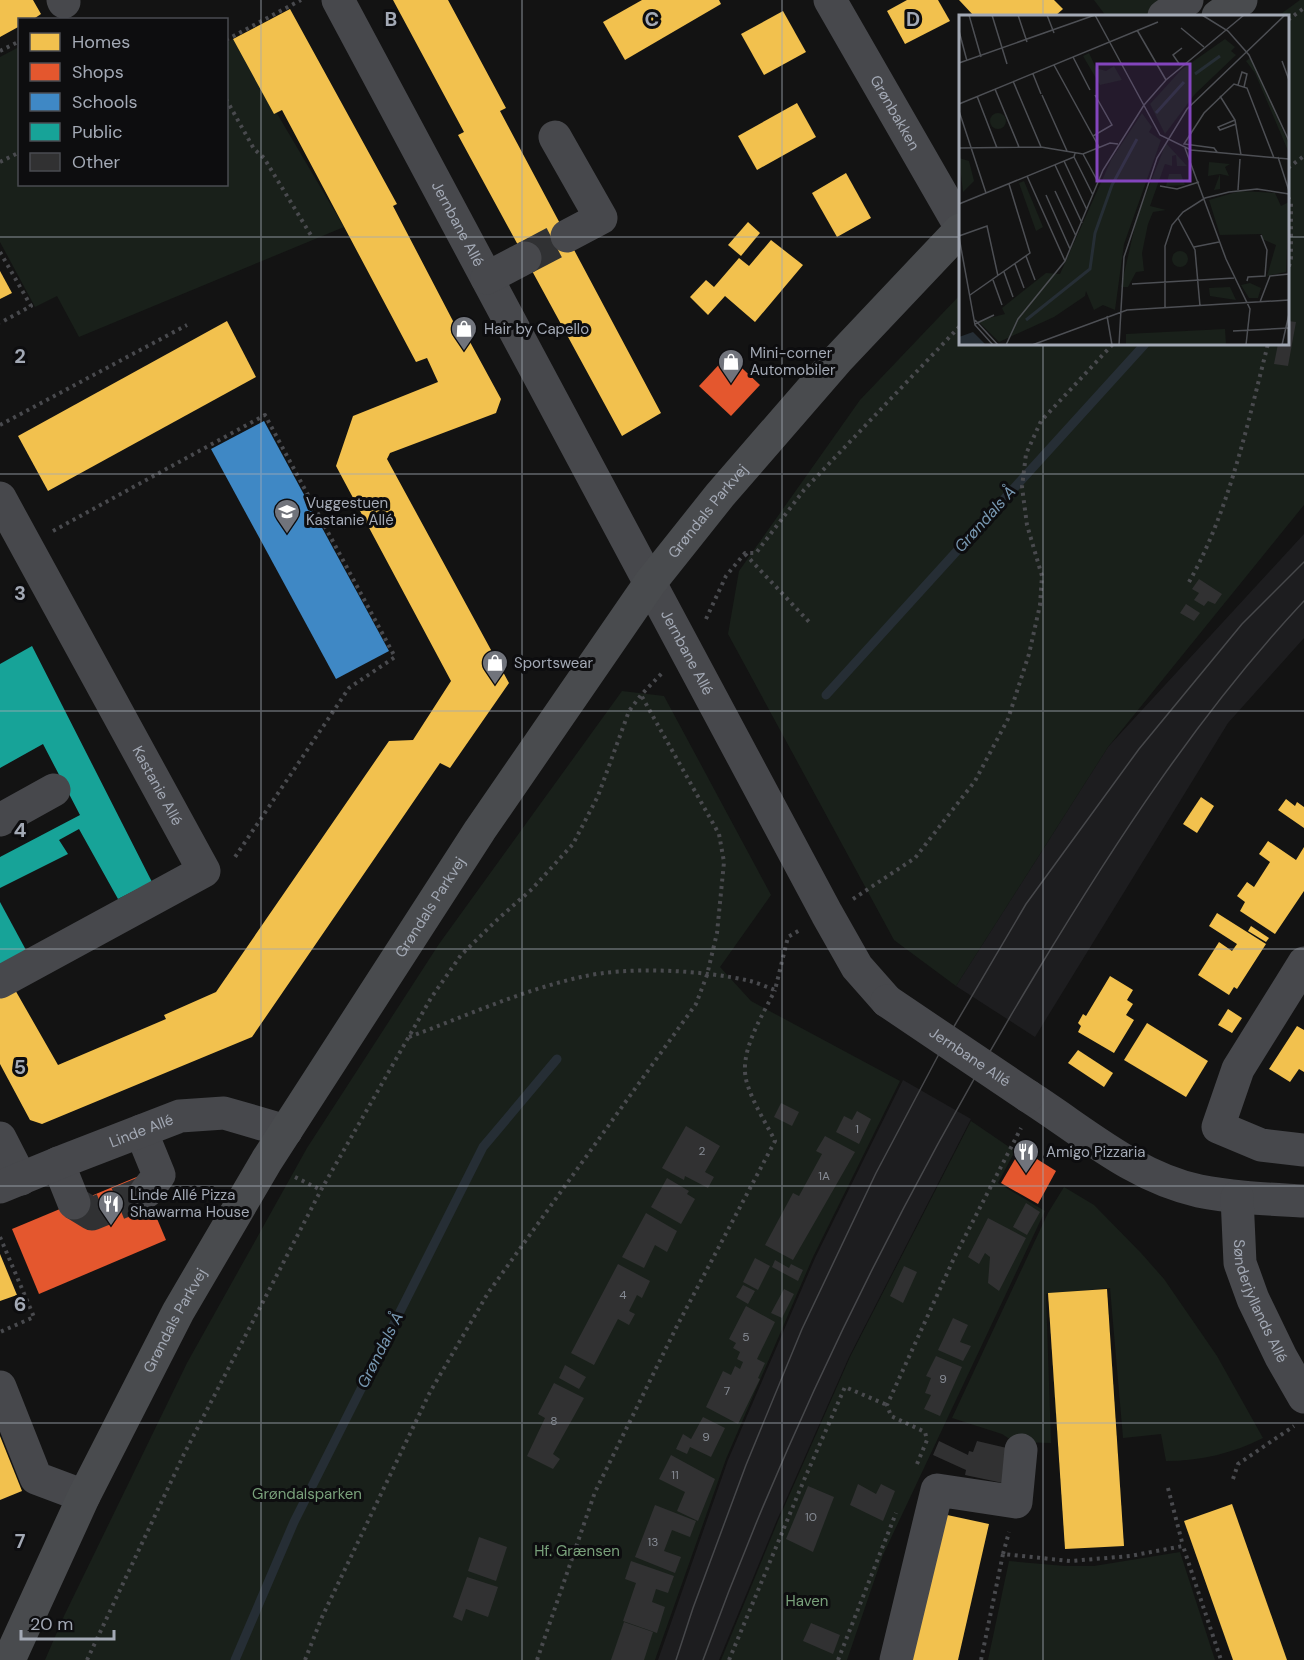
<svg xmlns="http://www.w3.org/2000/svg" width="1304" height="1660" font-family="'DM Sans',sans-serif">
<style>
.built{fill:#1d1d1f}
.green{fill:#19201a}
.homes{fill:#f2c14e}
.shops{fill:#e4572e}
.schools{fill:#3f88c5}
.public{fill:#17a398}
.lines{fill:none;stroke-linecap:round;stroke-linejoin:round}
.stream{stroke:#262e35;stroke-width:9}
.building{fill:#313132}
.minor-tunnel{stroke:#303133;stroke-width:33;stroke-dasharray:33 16;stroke-linecap:butt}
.path{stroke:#494a4e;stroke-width:4;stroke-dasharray:3 4.5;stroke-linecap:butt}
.minor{stroke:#47484c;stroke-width:33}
.major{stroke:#494b4e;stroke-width:33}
.tram{stroke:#47484b;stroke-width:1.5}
.minor-bridge{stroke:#47484c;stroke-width:33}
.grid{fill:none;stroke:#a3a9b5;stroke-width:1.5;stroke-opacity:0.55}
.labels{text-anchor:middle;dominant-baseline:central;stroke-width:6;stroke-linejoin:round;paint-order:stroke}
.number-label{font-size:12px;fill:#868b94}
.street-label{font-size:15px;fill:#a3a9b5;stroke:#0d0d0f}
.poi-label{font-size:15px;fill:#a3a9b5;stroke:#0d0d0f;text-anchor:start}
.park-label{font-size:15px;fill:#79a17b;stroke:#0d0d0f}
.water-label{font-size:16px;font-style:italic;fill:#7898b2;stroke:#0d0d0f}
.inset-river{fill:none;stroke:#262e35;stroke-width:3}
.inset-road{fill:none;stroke:#4d4f54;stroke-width:1.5}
.view{fill:#8345bd;fill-opacity:0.15;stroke:#8345bd;stroke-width:3}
.inset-edge{fill:none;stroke:#a3a9b5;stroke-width:3}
.grid-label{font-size:20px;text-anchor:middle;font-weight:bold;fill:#a3a9b5;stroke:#0d0d0f;stroke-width:6;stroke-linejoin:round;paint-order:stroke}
</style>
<rect width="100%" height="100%" fill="#131313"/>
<g class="built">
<path d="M1304,534V638L1228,723L1035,1037L956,986L1108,747Z"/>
<path d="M903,1080L971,1119L849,1357L777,1520L719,1660H658L728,1460L815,1258Z"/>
</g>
<g class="green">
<path d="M1094,0H1177L1154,16H1106Z"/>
<path d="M1300,0H1304V505L1108,747L956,986L894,940L728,634L739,571L860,400L960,295V344H1288V16H1278Z"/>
<path d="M233,39L344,227L79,337L57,296L35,307L0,242V57L19,47L20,184H226V43Z"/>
<path d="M622,691L664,696L771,895L720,967L751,1001L900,1081L813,1257L726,1459L655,1660H45L64,1616L187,1363L307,1148L439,944Z"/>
<path d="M971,1121L1015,1151L998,1183L1045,1211L883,1555L847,1660H721L778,1521L850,1357Z"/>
<path d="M1064,1187L1094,1205L1141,1253L1164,1279L1217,1356L1263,1438C1234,1453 1200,1461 1166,1461L1161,1434L1123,1438L1110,1288L1046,1294L1051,1443L1014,1442L1002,1434L952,1418L1048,1213Z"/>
<path d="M1180,1552L1215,1660H988L1009,1561L1065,1566H1094Z"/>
</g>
<g class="homes">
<path d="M0,0H33L41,14L32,20H20V26L0,37Z"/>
<path d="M393,0H448L506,108L500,111L661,413L622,436L458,135L464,132Z"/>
<path d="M642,0H719L721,4L625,60L603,22Z"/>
<path d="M907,0H938L950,21L905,44L887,11Z"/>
<path d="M959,0H1054L1063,9L1055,16H974Z"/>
<path d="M290,9L397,204L393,206L465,344L470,342L501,399L496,413L390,453L387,459L509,683L450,768L440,763L252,1037L42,1124L30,1120L0,1064V987L10,981L58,1065L166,1019L164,1015L216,992L389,741L413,740L451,681L336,466L353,416L438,382L427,358L416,362L282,110L274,114L233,39Z"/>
<path d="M783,11L806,52L764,75L741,34Z"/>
<path d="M797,103L816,137L757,170L738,136Z"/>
<path d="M846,173L871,218L837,237L812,193Z"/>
<path d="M748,222L760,233L741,256L728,245Z"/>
<path d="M771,240L803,265L755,322L725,296L708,315L690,297L706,280L714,287L739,258L749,266Z"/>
<path d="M0,271L12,293L0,299Z"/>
<path d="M227,321L256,377L48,491L18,436Z"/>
<path d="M1201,797L1214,806L1197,833L1183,824Z"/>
<path d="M1286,799L1295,806L1297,802L1304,807V828L1278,810Z"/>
<path d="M1268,841L1296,860L1304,847V891L1275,934L1240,911L1245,902L1237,896L1247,882L1254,887L1270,862L1259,854Z"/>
<path d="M1217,913L1266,944L1237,989L1234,987L1229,995L1198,975L1219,942L1232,951L1237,944L1209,926Z"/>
<path d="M1251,926L1269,938L1266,942L1248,931Z"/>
<path d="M1110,976L1133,990L1127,1000L1133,1004L1126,1015L1134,1020L1114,1053L1078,1032L1081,1026L1078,1023L1083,1014L1086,1016Z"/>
<path d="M1228,1009L1242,1018L1232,1033L1218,1025Z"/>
<path d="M1147,1023L1208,1061L1186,1097L1124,1060Z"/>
<path d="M1297,1026L1304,1030V1072L1299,1069L1290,1082L1269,1069Z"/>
<path d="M1078,1050L1113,1073L1104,1087L1068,1063Z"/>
<path d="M0,1254L17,1295L0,1301Z"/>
<path d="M1107,1289L1124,1546L1065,1549L1048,1293Z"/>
<path d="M0,1436L22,1491L0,1500Z"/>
<path d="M1232,1504L1287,1660H1233L1184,1521Z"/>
<path d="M938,1513L989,1524L958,1660H905Z"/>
</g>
<g class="shops">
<path d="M728,355L760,385L731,416L699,386Z"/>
<path d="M1021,1149L1056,1171L1038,1204L1001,1183Z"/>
<path d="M139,1176L166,1240L39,1294L12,1229Z"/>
</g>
<path class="schools" d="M264,421L389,651L336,679L211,449Z"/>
<g class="public">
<path d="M32,646L152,882L118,899L79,829L59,840L68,854L0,888V857L80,815L43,744L0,768V664Z"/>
<path d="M0,902L27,952L0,966Z"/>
</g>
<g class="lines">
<g class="stream">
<path d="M826,695L1145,344"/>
<path d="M235,1660L294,1522L483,1147L557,1059"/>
</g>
</g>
<g class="building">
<path d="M1288,321L1296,322L1288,366L1274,364L1278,344H1288Z"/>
<path d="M1199,579L1222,594L1215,604L1208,601L1204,606L1194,600L1199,593L1192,589Z"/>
<path d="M1186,604L1200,613L1194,621L1180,613Z"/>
<path d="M781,1103L799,1112L792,1126L774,1117Z"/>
<path d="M857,1111L871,1119L859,1144L836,1132L844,1116L852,1120Z"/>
<path d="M686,1126L720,1146L705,1172L714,1177L708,1188L685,1176L684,1180L662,1168Z"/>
<path d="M825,1136L855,1152L793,1260L765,1245L793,1193L799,1196L822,1154L816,1151Z"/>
<path d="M667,1178L689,1191L687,1194L695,1199L681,1224L651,1207Z"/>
<path d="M1026,1203L1040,1212L1027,1235L1013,1227Z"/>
<path d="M646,1213L677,1231L667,1252L655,1245L644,1268L622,1257Z"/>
<path d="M988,1218L1026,1238L999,1291L988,1283L990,1257L985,1253L979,1264L968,1257Z"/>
<path d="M755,1258L770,1266L758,1290L743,1282Z"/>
<path d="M775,1260L789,1268L791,1264L803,1270L798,1281L772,1267Z"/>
<path d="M618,1264L650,1281L642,1298L637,1295L629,1311L635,1314L629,1325L618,1319L594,1365L571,1353Z"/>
<path d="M904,1266L917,1272L903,1303L890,1296Z"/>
<path d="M743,1285L755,1291L748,1304L736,1297Z"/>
<path d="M784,1289L794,1294L782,1318L771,1313Z"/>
<path d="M746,1306L775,1322L757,1359L765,1363L758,1378L760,1379L738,1424L706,1407L723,1371L731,1375L735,1366L740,1369L743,1362L737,1359L740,1352L733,1348L736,1343L729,1339Z"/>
<path d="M953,1318L968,1325L960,1342L971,1346L963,1361L938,1350Z"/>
<path d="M936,1356L962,1367L940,1416L924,1409L931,1395L925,1393L931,1378L926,1376Z"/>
<path d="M565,1365L586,1377L579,1389L559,1378Z"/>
<path d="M554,1383L584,1398L553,1454L560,1459L553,1469L527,1456L545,1418L538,1414Z"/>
<path d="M703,1417L725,1428L711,1457L690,1447L687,1454L676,1449L683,1434L691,1439Z"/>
<path d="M939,1441L968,1455L969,1451L973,1452L977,1441L1011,1449L1003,1483L965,1475L966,1470L933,1455Z"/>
<path d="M671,1455L715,1479L698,1521L677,1511L685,1492L659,1479Z"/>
<path d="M858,1484L876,1494L881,1484L895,1491L883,1521L850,1505Z"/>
<path d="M808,1486L834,1497L813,1552L786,1539Z"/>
<path d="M655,1505L696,1521L690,1537L672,1530L664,1551L681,1557L675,1573L635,1557Z"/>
<path d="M479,1537L507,1547L496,1581L468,1571Z"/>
<path d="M631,1561L674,1576L668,1593L656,1589L652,1602L665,1607L657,1633L623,1621L636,1583L625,1579Z"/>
<path d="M467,1577L498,1587L488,1617L466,1609L462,1621L453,1617Z"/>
<path d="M624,1622L653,1632L644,1660H611Z"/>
<path d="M811,1623L840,1635L833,1654L803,1641Z"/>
</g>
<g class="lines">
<g class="minor-tunnel">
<path d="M525,258L567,236"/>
<path d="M74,1203L92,1214L146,1192"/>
</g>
<g class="path">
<path d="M1288,20L1304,8"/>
<path d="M226,40L301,0"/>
<path d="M0,51L20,41"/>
<path d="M226,99L254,149L264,158L312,237"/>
<path d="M0,162L20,152"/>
<path d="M1288,168L1304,156"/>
<path d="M1288,197L1291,203V258L1288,271"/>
<path d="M0,252L31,306L0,323"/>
<path d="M0,425L187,325"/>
<path d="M53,531L265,415L395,657L349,688L233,860"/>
<path d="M745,554L811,624"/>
<path d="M1189,582C1229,512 1248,422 1268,344"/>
<path d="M706,619L726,576L745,553H756L804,490L960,326"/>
<path d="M853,899L915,858L975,781L1008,719L1029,654L1040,605L1042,576L1027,525L1022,487L1026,454L1041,421L1113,344"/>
<path d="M409,1037C466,1016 523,990 581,977C627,966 704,970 750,981C758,983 767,987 775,990L788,937L800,930"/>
<path d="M295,1177L321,1190"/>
<path d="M0,1237L34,1317L0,1332"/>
<path d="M917,1464L927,1440L925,1432L891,1416L887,1405L955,1256L1021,1128"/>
<path d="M1233,1479L1238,1464L1294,1426"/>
<path d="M1168,1488L1183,1546"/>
<path d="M1003,1554L1009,1532"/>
<path d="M87,1660L184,1454L321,1190L431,998L461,955L498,919L532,889L573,844L598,796L629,711L641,695L662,673"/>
<path d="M305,1660L322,1617L430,1392L488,1293L696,1004L707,975L717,933L724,862L719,834L641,695"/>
<path d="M537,1660L595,1492L677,1326L775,1141C766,1123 754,1105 748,1086C736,1055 762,1017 775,990"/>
<path d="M729,1660L804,1480L845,1387L887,1405"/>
<path d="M838,1660L896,1513"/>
<path d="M981,1660L1003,1554L1070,1561L1130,1556L1183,1546L1221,1660"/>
</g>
<g class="minor">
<path d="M63,0L64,2"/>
<path id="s1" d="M338,0L827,914L857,967L887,1001"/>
<path id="s2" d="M830,0L960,226"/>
<path d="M1164,16L1187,0"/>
<path d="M555,137L601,218L567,236"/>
<path d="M487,278L525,258"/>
<path id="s3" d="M0,498L204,871L0,982"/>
<path d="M0,820L54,790"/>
<path d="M1304,963L1238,1069L1218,1127L1261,1145L1304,1150"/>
<path d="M1028,1096C1083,1131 1134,1177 1199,1191C1234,1198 1269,1199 1304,1201"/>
<path d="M141,1131L159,1175L146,1192"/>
<path d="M0,1138L21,1179"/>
<path d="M58,1163L74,1203"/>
<path id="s4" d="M0,1187L66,1160L180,1116L224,1113L286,1131"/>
<path id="s5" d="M1237,1197L1240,1263L1253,1299L1281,1357L1304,1397"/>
<path d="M0,1387L36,1478L84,1496"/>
<path d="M896,1660L937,1490L1016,1502L1021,1450"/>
</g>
<g class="major">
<path d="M1218,16L1241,0"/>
<path id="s6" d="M9,1660L84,1496L178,1312L267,1160L480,830L650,583L720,495L838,359L960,230"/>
</g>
<g class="tram">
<path d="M676,1660L693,1608L746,1465L802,1329L876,1173L949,1035L1026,904L1139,749L1242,624L1304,562"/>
<path d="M703,1660C790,1421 904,1192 1035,975C1114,844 1199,713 1304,601"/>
</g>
<path class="minor-bridge" id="s7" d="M887,1001L1028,1096"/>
</g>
<path class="grid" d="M261,0V1660M522,0V1660M782,0V1660M1043,0V16M0,237H960M1288,237H1304M1043,344V1660M0,474H1304M0,711H1304M0,949H1304M0,1186H1304M0,1423H1304"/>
<defs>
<symbol id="shop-pin" viewBox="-11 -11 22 30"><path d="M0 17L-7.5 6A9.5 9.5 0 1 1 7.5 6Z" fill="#71747c" stroke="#0d0d0f"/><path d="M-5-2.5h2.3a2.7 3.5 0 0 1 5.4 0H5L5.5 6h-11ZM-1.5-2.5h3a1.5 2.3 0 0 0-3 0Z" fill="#fff"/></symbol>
<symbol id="school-pin" viewBox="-11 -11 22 30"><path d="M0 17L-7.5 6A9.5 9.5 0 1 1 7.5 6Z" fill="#71747c" stroke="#0d0d0f"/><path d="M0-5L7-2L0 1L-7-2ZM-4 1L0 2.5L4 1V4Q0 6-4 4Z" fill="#fff"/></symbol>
<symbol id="restaurant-pin" viewBox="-11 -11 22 30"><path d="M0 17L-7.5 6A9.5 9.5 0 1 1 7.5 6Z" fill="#71747c" stroke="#0d0d0f"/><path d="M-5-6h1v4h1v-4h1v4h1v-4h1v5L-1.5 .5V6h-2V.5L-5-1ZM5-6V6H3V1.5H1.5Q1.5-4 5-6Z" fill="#fff"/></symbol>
</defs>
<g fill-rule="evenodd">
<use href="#shop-pin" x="449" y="314" width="30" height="40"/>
<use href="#shop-pin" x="716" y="347" width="30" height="40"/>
<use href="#school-pin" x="272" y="497" width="30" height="40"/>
<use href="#shop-pin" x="480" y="648" width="30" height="40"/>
<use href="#restaurant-pin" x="1011" y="1137" width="30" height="40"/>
<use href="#restaurant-pin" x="96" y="1189" width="30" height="40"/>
</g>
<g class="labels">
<g class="number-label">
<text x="857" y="1129">1</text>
<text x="702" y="1151">2</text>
<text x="824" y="1176">1A</text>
<text x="623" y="1295">4</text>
<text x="746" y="1337">5</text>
<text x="943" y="1379">9</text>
<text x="727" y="1391">7</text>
<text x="554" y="1421">8</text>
<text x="706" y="1437">9</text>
<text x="675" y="1475">11</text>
<text x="811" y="1517">10</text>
<text x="653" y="1542">13</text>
</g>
<g class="street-label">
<text stroke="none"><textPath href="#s2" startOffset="130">Grønbakken</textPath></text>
<text stroke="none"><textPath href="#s1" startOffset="254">Jernbane Allé</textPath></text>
<text stroke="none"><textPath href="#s6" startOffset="1348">Grøndals Parkvej</textPath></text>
<text stroke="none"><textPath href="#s1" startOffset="740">Jernbane Allé</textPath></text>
<text stroke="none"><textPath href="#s3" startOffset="328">Kastanie Allé</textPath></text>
<text stroke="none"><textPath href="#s6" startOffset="864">Grøndals Parkvej</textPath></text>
<text stroke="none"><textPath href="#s7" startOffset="100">Jernbane Allé</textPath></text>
<text stroke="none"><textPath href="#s4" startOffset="152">Linde Allé</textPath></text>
<text stroke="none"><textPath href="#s5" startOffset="108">Sønderjyllands Allé</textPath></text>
<text stroke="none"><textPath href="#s6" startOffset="378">Grøndals Parkvej</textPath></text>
</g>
<g class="poi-label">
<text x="484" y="329">Hair by Capello</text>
<text x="750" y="353">Mini-corner<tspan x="750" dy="17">Automobiler</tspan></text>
<text x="306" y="503">Vuggestuen<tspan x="306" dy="17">Kastanie Allé</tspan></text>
<text x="514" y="663">Sportswear</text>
<text x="1046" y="1152">Amigo Pizzaria</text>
<text x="130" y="1195">Linde Allé Pizza<tspan x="130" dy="17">Shawarma House</tspan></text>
</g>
<g class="park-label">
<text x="307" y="1494">Grøndalsparken</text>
<text x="577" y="1551">Hf. Grænsen</text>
<text x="807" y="1601">Haven</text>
</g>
<g class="water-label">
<text transform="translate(985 519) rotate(-48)">Grøndals Å</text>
<text transform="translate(380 1350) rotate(-63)">Grøndals Å</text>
</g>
</g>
<g transform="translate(959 15)">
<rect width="330" height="330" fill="#131313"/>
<path d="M266,24L276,32L272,36L277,40L236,79L206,119L191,89L222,55ZM130,38L137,53L147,56L155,51L163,65L141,70L124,41ZM291,43L330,129V138L296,58L287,46ZM31 106a8 8 0 1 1 16 0a8 8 0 1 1-16 0ZM183,98L193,112L190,117L202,125L165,229L156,295L144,290L135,295L127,276L126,281L95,302L40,327L19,306L46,299L43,293L87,258L101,259L152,145ZM207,128L228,151H218L217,140L213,141V151L206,149L191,191L207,195L194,197L189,209L183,238L185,256L177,257L169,272H162L178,202ZM0,143L10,146L15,166L4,177ZM250,147L271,149L266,152L270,161L261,159V174L255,175L261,159L249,161ZM210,159H222L226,170L207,171ZM65,166L84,212L77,216L60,168ZM281,176L316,178L322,191L330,187L327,257L308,261L317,230L303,224V219L261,220L250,185ZM213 244a8 8 0 1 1 16 0a8 8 0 1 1-16 0ZM291,268L302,273L299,283H290L282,270ZM271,272L277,285L251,281L250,273ZM266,314L267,330H167V319Z" fill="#19201a"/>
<path d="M14,317L27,330H0V322Z" fill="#262e35"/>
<path class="inset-river" d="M236,59L261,41M197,98L225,67M67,305L131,254L136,218L153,170L178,124"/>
<path class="inset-road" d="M10,0L22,42M33,0L48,49M59,0L68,27M88,0L95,18M136,0L201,120L232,135L330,144M243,0L269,16L290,40L330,126M222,13L245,32M178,15L207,65M0,16L8,46M114,42L131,75M323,46L330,65M0,48L136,0M95,50L140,132M221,50L214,40L223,33M74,59L82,79M54,66L82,132M279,70L283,57L288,59L285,72M36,74L60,132M83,80L108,136M18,81L38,133M261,81L276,105L282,140M0,89L199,7M0,96L27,178M276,105L259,112L261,115L277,109M134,121L153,110L136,80M0,133L82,132L124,139L151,128L159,129M226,133L267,244L291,294L287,330M258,137L255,133L225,129L245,98L275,69L288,73L315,143M124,139L139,167M115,142L134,180M319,142L330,176M105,146L128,195M96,150L123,208M68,161L106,246M201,171L218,174L240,167M279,175L281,144M96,176L117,221M87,180L111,234M0,189L115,142L116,138M219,203L236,235L241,291M0,221L28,211L39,261M0,222L16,310L34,330M235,232L260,227M67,241L76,265M56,249L65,273M45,257L54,282M34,265L43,290M288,266L289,262L306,261L308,235L302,220M173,269L275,263M11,280L71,238L50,169M301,287L311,261L330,259M206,293V231L213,210L224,197L246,183L270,177L298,174L330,179M148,301L153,330M16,305L39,330M16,309L35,300M274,316L330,313M47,330L59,304L106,246L144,155L185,90L207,65L285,0M73,330L168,295L330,285M160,330L165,242L198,143L228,94L326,0M323,330L330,299"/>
<path class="view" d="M138,49H231V166H138Z"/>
<rect width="330" height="330" class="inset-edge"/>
</g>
<g class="grid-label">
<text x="391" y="26">B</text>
<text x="652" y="26">C</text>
<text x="913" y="26">D</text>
<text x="20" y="363">2</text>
<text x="20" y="600">3</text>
<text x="20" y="837">4</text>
<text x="20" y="1074">5</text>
<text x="20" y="1311">6</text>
<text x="20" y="1548">7</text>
</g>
<rect x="18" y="18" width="210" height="168" fill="#0d0d0f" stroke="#494b51" stroke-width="1.5"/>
<rect x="30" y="33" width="30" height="18" fill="#f2c14e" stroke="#494b51" stroke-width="1.5"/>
<text x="72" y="48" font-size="18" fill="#a3a9b5">Homes</text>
<rect x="30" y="63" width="30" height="18" fill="#e4572e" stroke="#494b51" stroke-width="1.5"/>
<text x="72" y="78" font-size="18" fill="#a3a9b5">Shops</text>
<rect x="30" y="93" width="30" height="18" fill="#3f88c5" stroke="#494b51" stroke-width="1.5"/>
<text x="72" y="108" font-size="18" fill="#a3a9b5">Schools</text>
<rect x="30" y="123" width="30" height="18" fill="#17a398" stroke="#494b51" stroke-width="1.5"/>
<text x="72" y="138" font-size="18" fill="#a3a9b5">Public</text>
<rect x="30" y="153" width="30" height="18" fill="#313132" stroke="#494b51" stroke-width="1.5"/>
<text x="72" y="168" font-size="18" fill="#a3a9b5">Other</text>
<path d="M21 1630v9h93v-9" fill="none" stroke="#a3a9b5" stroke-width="3"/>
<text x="30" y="1630" font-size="18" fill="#a3a9b5" stroke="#0d0d0f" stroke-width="4.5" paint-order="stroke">20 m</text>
</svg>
